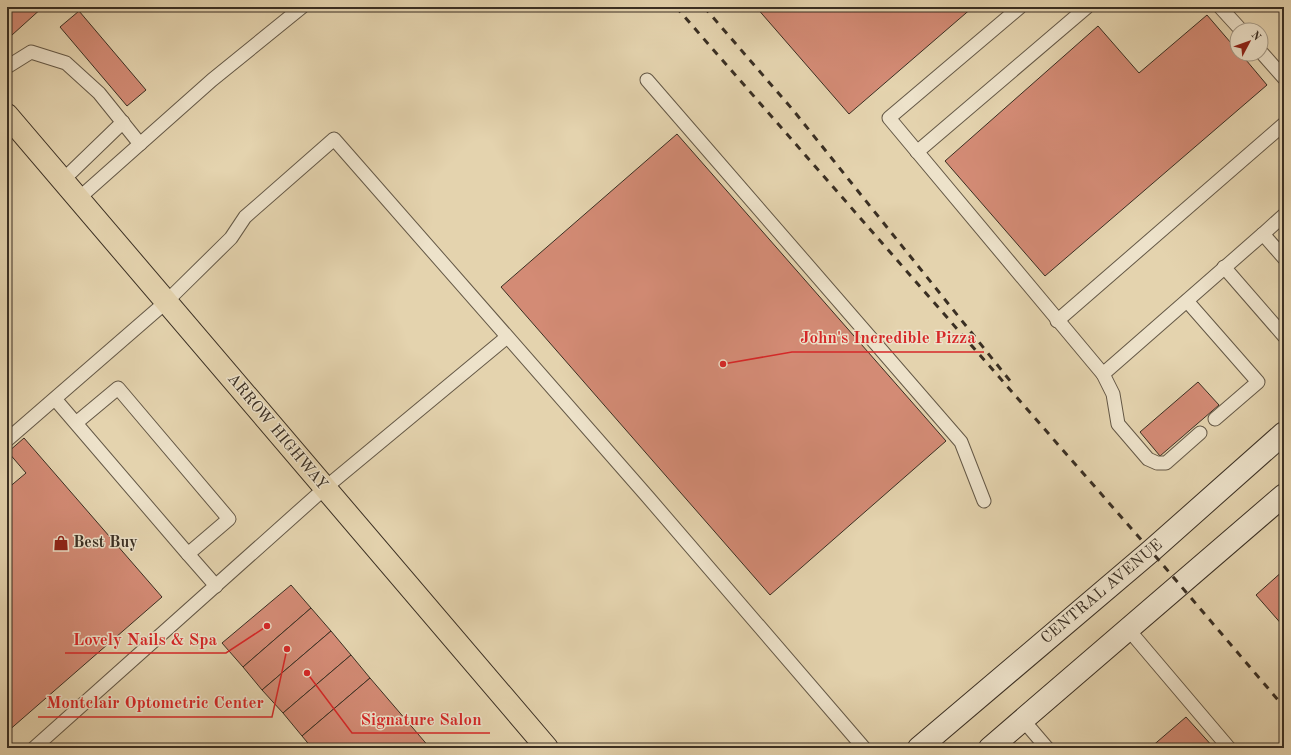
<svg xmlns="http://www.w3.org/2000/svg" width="1291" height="755" font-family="'Old Standard TT',serif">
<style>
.building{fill:#d38b75;stroke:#3a2f23}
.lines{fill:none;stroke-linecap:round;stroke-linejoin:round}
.lane-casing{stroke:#645846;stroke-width:15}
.secondary-casing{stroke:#3a2f23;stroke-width:24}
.primary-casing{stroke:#3a2f23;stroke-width:24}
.lane{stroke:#ede2ca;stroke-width:13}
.secondary{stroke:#ede2ca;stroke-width:22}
.primary{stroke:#e4d3ae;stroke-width:22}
.rail{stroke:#3a2f23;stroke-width:3;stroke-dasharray:7 7;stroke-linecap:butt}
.labels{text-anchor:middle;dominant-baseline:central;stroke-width:3;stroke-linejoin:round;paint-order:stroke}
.street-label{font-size:16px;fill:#3a2f23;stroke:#ede2ca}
.poi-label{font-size:16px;font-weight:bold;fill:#3a2f23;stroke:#ede2ca;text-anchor:start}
.leader{fill:none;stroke:#d62828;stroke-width:1.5}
.callout-dot{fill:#d62828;stroke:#ede2ca;stroke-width:1.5}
.callout-label{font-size:17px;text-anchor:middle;font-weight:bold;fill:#d62828;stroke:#ede2ca;stroke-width:3;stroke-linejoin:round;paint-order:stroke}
</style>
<rect width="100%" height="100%" fill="#e4d3ae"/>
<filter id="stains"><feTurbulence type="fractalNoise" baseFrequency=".005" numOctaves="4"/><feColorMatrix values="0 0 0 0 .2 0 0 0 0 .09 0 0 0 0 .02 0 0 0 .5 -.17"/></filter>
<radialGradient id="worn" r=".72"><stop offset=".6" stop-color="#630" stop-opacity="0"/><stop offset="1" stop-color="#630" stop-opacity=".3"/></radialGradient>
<g class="building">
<path d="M7,7H43L12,35L7,30Z"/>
<path d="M756,7H973L849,114Z"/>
<path d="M79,11L146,90L127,106L60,27Z"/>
<path d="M1207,15L1237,50V54H1241L1267,85L1045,276L945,161L1098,26L1139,73Z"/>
<path d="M677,134L946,441L770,595L501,287Z"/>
<path d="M1198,382L1219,405L1160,456L1140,432Z"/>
<path d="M24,438L162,597L7,732V489L26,473L8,452Z"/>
<path d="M1284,570V627L1256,595Z"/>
<path d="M291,585L311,608L243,667L222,643Z"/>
<path d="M311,608L331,631L262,690L243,667Z"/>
<path d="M331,631L351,655L283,713L262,690Z"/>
<path d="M351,655L370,678L302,736L283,713Z"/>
<path d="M370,678L430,748H312L302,736Z"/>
<path d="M1186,717L1214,748H1150Z"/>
</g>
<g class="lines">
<defs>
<g id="lane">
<path d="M1020,7L889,118L1103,374L1263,234L1284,258"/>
<path d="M1220,7L1241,30"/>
<path d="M1261,52L1284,78"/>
<path d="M7,67L31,52L66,63L99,93L140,144"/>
<path d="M647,80L961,442L984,501"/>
<path d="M917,152L1087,7"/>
<path d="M63,180L123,122"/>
<path d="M78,199L212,80L302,7"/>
<path d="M1263,234L1284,215"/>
<path d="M1224,267L1284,336"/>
<path d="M1187,301L1258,382L1215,419"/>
<path d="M1057,321L1284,124"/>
<path d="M1103,374L1113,394L1118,424L1148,459L1157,463H1166L1200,433"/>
<path d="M55,399L188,554L229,519L118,388L76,423"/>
<path d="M7,440L166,302L231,238L245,217L334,139L647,496L864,748"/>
<path d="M188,554L216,586"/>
<path d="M1128,629L1229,748"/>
<path d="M1023,720L1047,748"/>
<path d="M34,748L325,488L507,337"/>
</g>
<g id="secondary">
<path d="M919,748L1151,551L1284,433"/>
<path d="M990,748L1284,495"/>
</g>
<path id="primary" d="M7,115L547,748"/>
</defs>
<use href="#lane" class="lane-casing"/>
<use href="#secondary" class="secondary-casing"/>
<use href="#primary" class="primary-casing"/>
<use href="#lane" class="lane"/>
<use href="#secondary" class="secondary"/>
<use href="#primary" class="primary"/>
<g class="rail">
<path d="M676,7L1151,551L1284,707"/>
<path d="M704,7L793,110L1011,382"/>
</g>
</g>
<defs>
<symbol id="shop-bare" viewBox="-9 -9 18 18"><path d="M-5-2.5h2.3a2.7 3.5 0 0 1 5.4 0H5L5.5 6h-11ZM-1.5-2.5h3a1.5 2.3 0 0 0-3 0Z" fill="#8f2418" stroke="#ede2ca" stroke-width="2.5" paint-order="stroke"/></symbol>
</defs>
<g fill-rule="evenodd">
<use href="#shop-bare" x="50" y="532" width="22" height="22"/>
</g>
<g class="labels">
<g class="street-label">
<text transform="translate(277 432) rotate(50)">ARROW HIGHWAY</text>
<text transform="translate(1102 592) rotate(-40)">CENTRAL AVENUE</text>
</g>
<g class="poi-label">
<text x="73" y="543">Best Buy</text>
</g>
</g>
<path class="leader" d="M723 364L792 352H984M267 626L226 653H65M287 649L272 717H38M307 673L352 733H490"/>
<g class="callout-dot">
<circle cx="723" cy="364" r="4"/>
<circle cx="267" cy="626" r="4"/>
<circle cx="287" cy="649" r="4"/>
<circle cx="307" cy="673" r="4"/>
</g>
<g class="callout-label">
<text x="888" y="343">John's Incredible Pizza</text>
<text x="145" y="645">Lovely Nails &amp; Spa</text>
<text x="155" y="708">Montclair Optometric Center</text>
<text x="421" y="725">Signature Salon</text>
</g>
<rect width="1291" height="755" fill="none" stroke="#e4d3ae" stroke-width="24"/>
<rect x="8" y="8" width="1275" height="739" fill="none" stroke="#3a2f23" stroke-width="2"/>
<rect x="12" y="12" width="1267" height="731" fill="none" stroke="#3a2f23"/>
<g transform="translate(1249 42) rotate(49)"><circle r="19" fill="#ede2ca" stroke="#a59a87"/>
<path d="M0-3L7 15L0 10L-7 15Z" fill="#8f2418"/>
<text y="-6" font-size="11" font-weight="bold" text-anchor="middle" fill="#3a2f23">N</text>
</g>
<rect width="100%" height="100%" filter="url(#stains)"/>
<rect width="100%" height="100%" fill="url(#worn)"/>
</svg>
